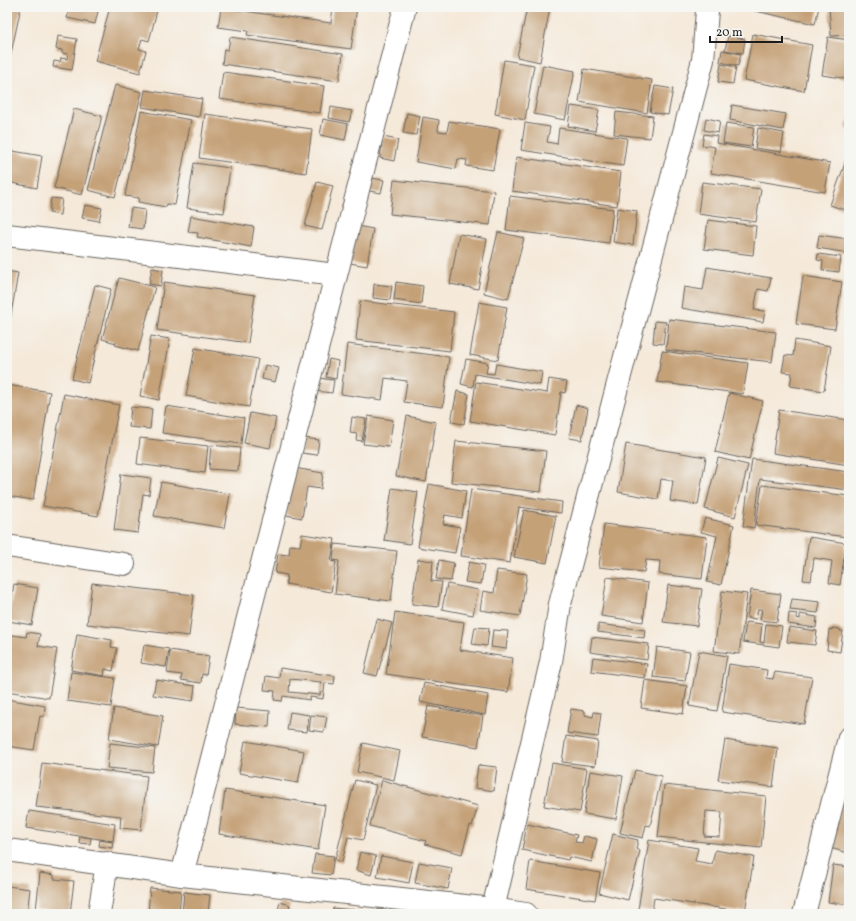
<svg xmlns="http://www.w3.org/2000/svg" width="856" height="921" font-family="Vollkorn,serif">
<style>
.building{fill:#c5a178;fill-rule:evenodd}
.lines{fill:none;stroke-linecap:round;stroke-linejoin:round}
.minor-casing{stroke:#68645e;stroke-width:24}
.minor{stroke:#fff;stroke-width:22}
</style>
<rect width="100%" height="100%" fill="#f6f6f2"/>
<filter id="ink" filterUnits="userSpaceOnUse"><feTurbulence type="fractalNoise" baseFrequency=".025" numOctaves="2"/><feDisplacementMap in="SourceGraphic" scale="8" xChannelSelector="R" yChannelSelector="G"/><feConvolveMatrix kernelMatrix="1 2 1 2 8 2 1 2 1" color-interpolation-filters="sRGB"/></filter>
<filter id="wash" filterUnits="userSpaceOnUse"><feTurbulence type="fractalNoise" baseFrequency=".012" numOctaves="4" result="noise"/><feDisplacementMap in="SourceGraphic" scale="16" xChannelSelector="R" yChannelSelector="G"/><feGaussianBlur stdDeviation="0.9" result="paint"/><feColorMatrix in="noise" values="0 0 0 0 0 0 0 0 0 0 0 0 0 0 0 0 0 1.4 0 .05"/><feComposite in="paint" operator="in"/></filter>
<g filter="url(#wash)">
<rect width="100%" height="100%" fill="#f5e9d9"/>
<g id="blocks">
<g class="building">
<path d="M7,7H21L10,58L7,57Z"/>
<path d="M70,7H99L95,24L67,18Z"/>
<path d="M110,7H158L149,41L142,39L139,49L146,51L140,73L95,61Z"/>
<path d="M333,7H357L351,49L247,35L248,31L218,27L221,8L331,23Z"/>
<path d="M527,7H550L540,62L517,57Z"/>
<path d="M746,7H819L815,24L746,9Z"/>
<path d="M829,7H847L849,35L831,36Z"/>
<path d="M753,34L812,45L804,91L744,80Z"/>
<path d="M58,36L77,39L72,70L53,67L54,61L60,62L61,58L67,59L68,54L62,53V50L56,49Z"/>
<path d="M728,36L745,39L743,53L725,50Z"/>
<path d="M230,37L343,54L339,81L222,64L224,49L228,50Z"/>
<path d="M828,37L849,40V79L822,75Z"/>
<path d="M722,50L741,54L738,66L720,62Z"/>
<path d="M504,60L534,65L525,120L495,114Z"/>
<path d="M721,64L736,67L733,84L718,82Z"/>
<path d="M543,65L575,71L565,120L534,114Z"/>
<path d="M584,69L652,80L647,113L579,102Z"/>
<path d="M223,72L324,86L320,113L219,99Z"/>
<path d="M115,85L142,92L115,197L88,190Z"/>
<path d="M655,86L673,89L668,115L650,112Z"/>
<path d="M145,90L202,99L199,117L142,107Z"/>
<path d="M732,105L786,114L783,130L730,120Z"/>
<path d="M571,106L599,110L595,131L568,126Z"/>
<path d="M331,107L352,111L349,122L329,118Z"/>
<path d="M74,109L102,116L82,195L54,188Z"/>
<path d="M141,111L191,120L175,205L167,204L166,207L138,202L139,198L125,196Z"/>
<path d="M616,112L653,116L650,138L614,134Z"/>
<path d="M407,113L420,116L416,135L403,133Z"/>
<path d="M205,114L312,129L306,173L199,158Z"/>
<path d="M423,117L439,120L438,131L447,132L449,121L500,129L493,170L466,166L467,160L458,159L456,169L416,162Z"/>
<path d="M706,118L720,121L718,133L704,130Z"/>
<path d="M323,119L348,124L345,140L320,135Z"/>
<path d="M849,120V130L845,128Z"/>
<path d="M525,123L550,127L547,142L557,144L559,128L627,138L623,166L521,150Z"/>
<path d="M726,123L754,127L751,147L723,143Z"/>
<path d="M758,128L784,133L781,152L755,148Z"/>
<path d="M704,134L717,136L716,143L830,163L825,192L711,173L715,147L702,145Z"/>
<path d="M383,137L398,140L394,161L380,158Z"/>
<path d="M7,150L42,156L37,188L7,182Z"/>
<path d="M849,152V210L848,211L830,205Z"/>
<path d="M516,157L621,172L617,206L512,191Z"/>
<path d="M194,163L230,168L224,213L187,208Z"/>
<path d="M371,178L384,180L381,193L369,191Z"/>
<path d="M394,180L494,191L490,225L390,214Z"/>
<path d="M317,182L333,186L322,230L305,226Z"/>
<path d="M702,182L761,189L756,222L698,214Z"/>
<path d="M510,196L613,209L609,243L506,230Z"/>
<path d="M51,198L62,199L60,215L49,213Z"/>
<path d="M85,205L102,208L99,221L82,218Z"/>
<path d="M131,208L145,210L143,229L128,227Z"/>
<path d="M617,208L637,211L633,245L613,242Z"/>
<path d="M191,216L254,227L251,247L197,237L198,233L188,232Z"/>
<path d="M708,220L756,226L753,255L704,249Z"/>
<path d="M357,226L373,229L367,266L350,263Z"/>
<path d="M498,232L524,238L508,299L484,293Z"/>
<path d="M459,234L487,239L478,289L450,284Z"/>
<path d="M819,235L849,239V253L817,248Z"/>
<path d="M818,254L841,257L839,272L822,270L823,261L817,260Z"/>
<path d="M707,267L771,278L768,291L758,289L754,310L765,311L763,322L681,308L684,287L703,290Z"/>
<path d="M152,268L163,270L161,286L149,284Z"/>
<path d="M7,271L18,273L8,333H7Z"/>
<path d="M803,276L842,282L835,329L796,324Z"/>
<path d="M119,278L155,287L138,351L115,345L116,343L102,339Z"/>
<path d="M164,282L255,295L248,343L157,330Z"/>
<path d="M396,282L423,286L421,304L394,300Z"/>
<path d="M374,284L392,286L390,300L373,298Z"/>
<path d="M95,285L111,289L88,383L72,379Z"/>
<path d="M360,301L454,312L450,351L356,340Z"/>
<path d="M479,302L507,307L498,360L470,355Z"/>
<path d="M669,319L776,332L772,362L666,350Z"/>
<path d="M655,321L666,322L663,344L653,343Z"/>
<path d="M151,336L170,339L159,400L140,396Z"/>
<path d="M795,340L831,346L824,391L790,386L792,373L782,372L785,355L793,356Z"/>
<path d="M347,344L449,357L443,407L404,402L407,381L385,378L382,400L341,394Z"/>
<path d="M195,348L258,359L249,407L186,396Z"/>
<path d="M662,351L748,363L743,394L657,382Z"/>
<path d="M329,359L338,361L336,379L326,377Z"/>
<path d="M466,359L488,363L486,373L494,374L496,364L542,372L540,385L475,374L473,387L461,384Z"/>
<path d="M265,365L279,368L275,382L262,379Z"/>
<path d="M318,378L334,380L332,393L316,391Z"/>
<path d="M549,379L567,382L565,393L561,392L555,435L470,421L476,382L547,393Z"/>
<path d="M7,385L50,392L33,500L7,496Z"/>
<path d="M457,391L469,394L464,424L451,422Z"/>
<path d="M729,393L763,401L749,460L715,452Z"/>
<path d="M64,394L119,405L98,516L43,506Z"/>
<path d="M576,405L588,408L582,440L569,438Z"/>
<path d="M166,406L244,418L241,444L162,433Z"/>
<path d="M131,407L152,409L150,429L129,427Z"/>
<path d="M779,410L849,420V465L773,453Z"/>
<path d="M250,413L276,418L270,448L244,443Z"/>
<path d="M368,416L393,420L389,447L363,444Z"/>
<path d="M407,416L436,422L426,482L396,476Z"/>
<path d="M352,417L366,419L362,441L356,440L357,434L350,433Z"/>
<path d="M140,438L208,446L205,473L137,464Z"/>
<path d="M304,438L319,440L317,455L302,453Z"/>
<path d="M456,441L546,451L541,492L451,482Z"/>
<path d="M626,444L706,457L698,505L670,501L673,481L661,479L658,499L618,492Z"/>
<path d="M211,445L240,448L238,471L209,469Z"/>
<path d="M718,458L748,465L735,517L705,509Z"/>
<path d="M752,459L849,472V490L760,479L754,528L743,526Z"/>
<path d="M294,468L323,473L321,489L307,487L302,518L286,515Z"/>
<path d="M121,474L151,478L149,495L143,494L138,533L114,530Z"/>
<path d="M161,482L230,494L224,528L154,516Z"/>
<path d="M429,484L466,491L462,518L445,515L443,524L460,527L455,553L418,547Z"/>
<path d="M762,485L849,496V524L847,537L756,525Z"/>
<path d="M392,488L418,492L410,544L384,540Z"/>
<path d="M471,489L562,502L561,513L519,507L510,563L461,556Z"/>
<path d="M524,510L556,516L547,563L514,557Z"/>
<path d="M705,518L734,525L721,585L707,582L717,536L701,532Z"/>
<path d="M604,524L707,537L702,579L659,574L660,561L646,560L644,572L599,567Z"/>
<path d="M302,534L335,539L331,561L336,562L331,592L286,584L287,575L275,573L278,554L289,555L290,545L300,546Z"/>
<path d="M809,537L846,543L840,585L829,583L832,561L814,558L811,581L803,580Z"/>
<path d="M335,544L397,551L391,601L335,594L339,561L333,560Z"/>
<path d="M418,559L433,561L431,581L442,582L438,607L412,604Z"/>
<path d="M439,560L454,563L451,581L436,579Z"/>
<path d="M469,562L484,565L481,584L465,582Z"/>
<path d="M497,570L527,574L520,616L480,610L483,591L494,593Z"/>
<path d="M607,577L648,583L643,622L601,616Z"/>
<path d="M92,583L194,595L189,636L87,624Z"/>
<path d="M14,584L38,588L32,625L8,621Z"/>
<path d="M447,584L478,590L473,615L442,609Z"/>
<path d="M668,585L702,589L697,626L663,622Z"/>
<path d="M751,590L781,594L777,622L760,620L762,609H758L756,619L747,618Z"/>
<path d="M722,591L747,594L739,654L714,651Z"/>
<path d="M792,599L820,602L818,613L790,610Z"/>
<path d="M395,612L464,622L460,650L513,658L508,692L386,674Z"/>
<path d="M789,613L797,614L796,618L800,619V614L817,617L816,628L788,624Z"/>
<path d="M377,619L392,623L377,676L364,673Z"/>
<path d="M746,622L762,624L760,642L764,643L766,624L782,626L779,647L743,642Z"/>
<path d="M598,624L645,630L644,638L598,632Z"/>
<path d="M475,627L489,628L487,646L472,644Z"/>
<path d="M789,627L817,631L815,645L787,642Z"/>
<path d="M832,628L840,629V631H843L840,652L827,650L829,629L832,630Z"/>
<path d="M493,630L508,631L506,649L491,647Z"/>
<path d="M27,632L40,634L38,646L57,649L49,698L7,691V634L26,637Z"/>
<path d="M77,634L112,640L111,647L117,648L113,671L105,669L104,676L71,670Z"/>
<path d="M592,637L649,644L647,660L590,652Z"/>
<path d="M144,645L169,649L166,667L141,663Z"/>
<path d="M657,647L690,652L685,681L653,677Z"/>
<path d="M170,650L209,656L206,675L202,674L201,683L181,680L182,675L167,673Z"/>
<path d="M699,651L727,656L717,711L689,706Z"/>
<path d="M593,657L647,664L645,678L591,671Z"/>
<path d="M729,664L767,670L766,678L773,679L775,672L812,677L804,724L722,712Z"/>
<path d="M280,668L335,676L334,684L325,683L323,699L310,697V700L283,696L282,701L274,700L275,691L264,690L266,676L279,678ZM290,679L321,682L320,695L289,692Z"/>
<path d="M71,672L115,678L111,707L67,701Z"/>
<path d="M156,680L195,686L193,701L153,695Z"/>
<path d="M645,680L687,686L683,714L641,708Z"/>
<path d="M424,683L488,695L485,715L420,702Z"/>
<path d="M7,699L45,706L44,717L40,716L34,750L7,746Z"/>
<path d="M428,706L483,716L478,747L422,737Z"/>
<path d="M114,708L163,716L158,747L109,739Z"/>
<path d="M236,708L270,711L269,727L235,724Z"/>
<path d="M571,709L585,711V715L593,717L594,712L601,713L598,737L567,733Z"/>
<path d="M290,712L309,715L307,732L287,730Z"/>
<path d="M311,715L327,717L324,732L309,730Z"/>
<path d="M566,736L598,741L595,766L562,762Z"/>
<path d="M725,740L778,748L773,787L718,780Z"/>
<path d="M245,741L304,751L298,783L239,773Z"/>
<path d="M110,743L155,748L152,772L107,768Z"/>
<path d="M363,743L400,751L394,780L357,772Z"/>
<path d="M42,763L147,776L141,830L120,828L121,816L36,807Z"/>
<path d="M552,763L587,769L580,812L544,806Z"/>
<path d="M478,765L497,767L494,791L475,788Z"/>
<path d="M635,770L662,776L650,826L646,825L643,838L620,833Z"/>
<path d="M590,771L623,776L616,819L584,814Z"/>
<path d="M355,780L376,785L363,840L348,837L342,862L335,860Z"/>
<path d="M382,780L478,806L472,826L470,825L462,854L425,844L426,841L370,826Z"/>
<path d="M664,785L766,796L761,848L658,837ZM706,811L722,812L720,837L704,836Z"/>
<path d="M848,785H849V800L845,799Z"/>
<path d="M225,790L325,805L318,850L219,834Z"/>
<path d="M841,802L849,803V847L848,853L830,848Z"/>
<path d="M29,811L115,824L113,841L26,828Z"/>
<path d="M527,824L577,835L575,842L582,843L584,836L597,839L592,862L569,857L568,860L522,850Z"/>
<path d="M613,834L638,840L636,849L640,851L628,900L599,893Z"/>
<path d="M80,836L91,838L90,844L79,843Z"/>
<path d="M100,840L113,842L112,848L99,846Z"/>
<path d="M649,840L698,848L695,861L712,864L715,850L754,857L745,912L654,898L652,912L638,910Z"/>
<path d="M360,852L376,856L371,875L356,870Z"/>
<path d="M315,854L334,856L331,875L312,873Z"/>
<path d="M381,856L413,862L409,883L377,877Z"/>
<path d="M530,861L600,873L595,900L526,889Z"/>
<path d="M419,862L452,868L448,889L415,883Z"/>
<path d="M833,865L849,867V905L828,902Z"/>
<path d="M40,873L54,875V879L74,881L70,914L36,910Z"/>
<path d="M7,886L30,889L27,914H7Z"/>
<path d="M150,888L181,891L179,914H148Z"/>
<path d="M184,892L210,895L208,914H182Z"/>
<path d="M280,902L290,905L288,914H277Z"/>
<path d="M333,908L354,910V914H332Z"/>
<path d="M378,909L394,912V914H377Z"/>
</g>
</g>
</g>
<g filter="url(#ink)">
<use href="#blocks" fill-opacity="0" stroke="#68645e" stroke-width="1"/>
<g class="lines">
<defs>
<g id="minor">
<path d="M7,235L336,275"/>
<path d="M7,546L124,564"/>
<path d="M7,850L182,875L493,909L526,914"/>
<path d="M182,875L405,7"/>
<path d="M493,909L551,662L560,604L703,60L707,11V7"/>
<path d="M99,914L107,863"/>
<path d="M804,914L849,738"/>
</g>
</defs>
<use href="#minor" class="minor-casing"/>
<use href="#minor" class="minor"/>
</g>
</g>
<rect width="856" height="921" fill="none" stroke="#f6f6f2" stroke-width="24"/>
<path d="M710 36v6h72v-6" fill="none" stroke="#1c1c1c" stroke-width="2"/>
<text x="716" y="36" font-size="12" fill="#1c1c1c" stroke="#f6f6f2" stroke-width="3" paint-order="stroke">20 m</text>
</svg>
